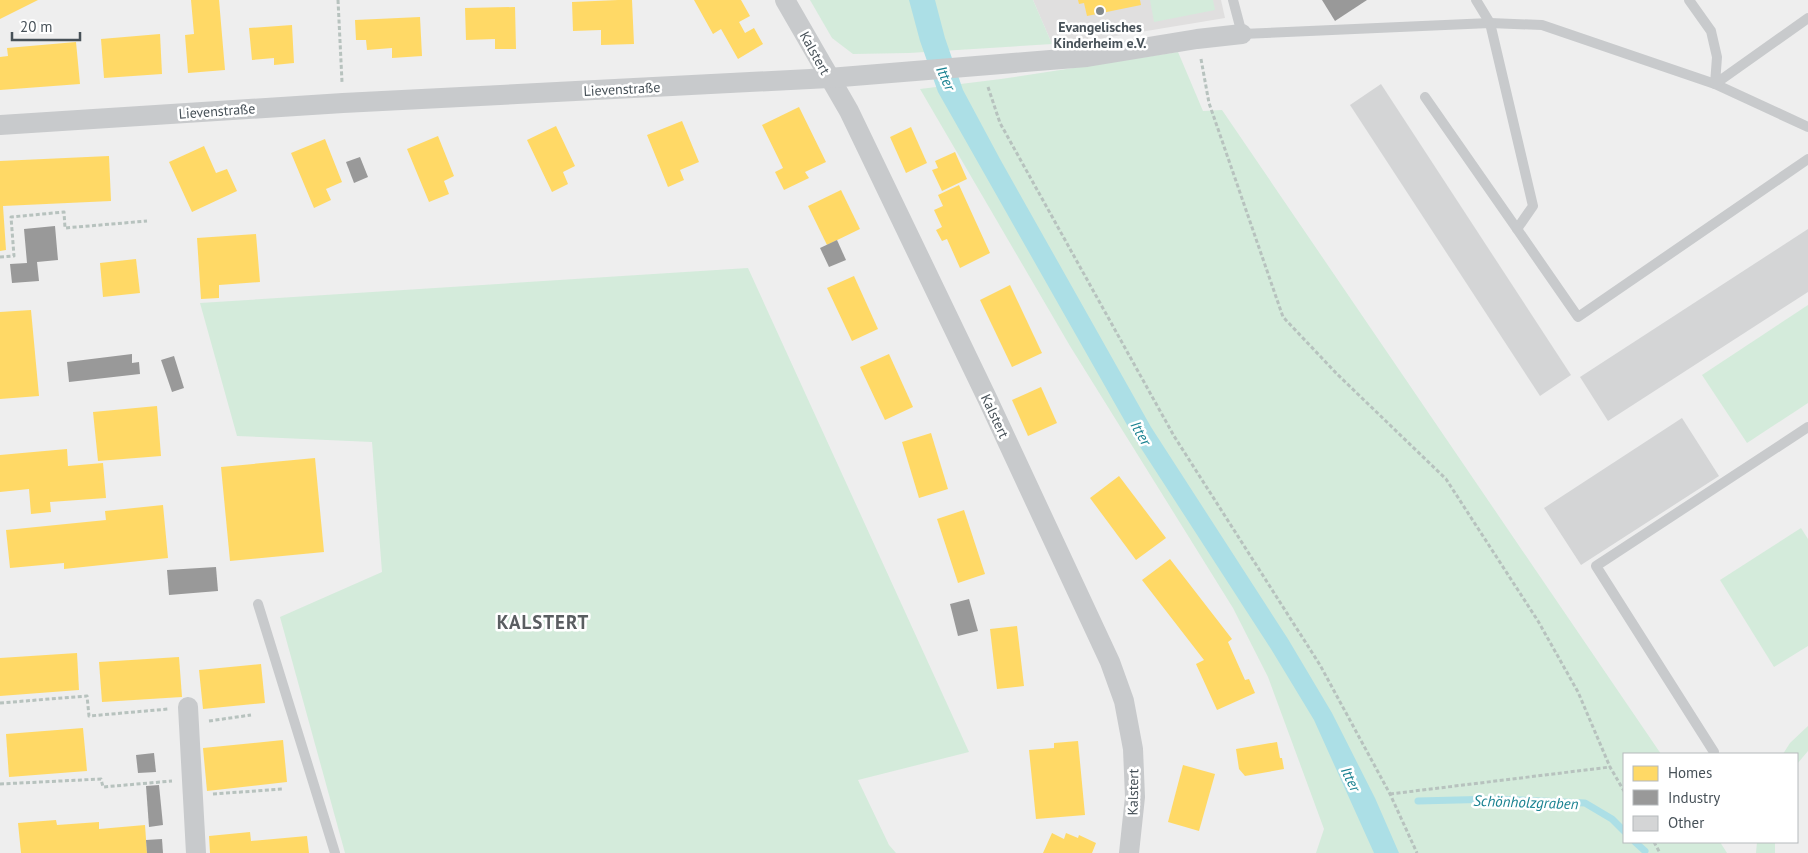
<svg xmlns="http://www.w3.org/2000/svg" width="1808" height="853" font-family="'PT Sans',sans-serif">
<style>
.education{fill:#e0dfdf}
.green{fill:#d4ebdb}
.water{fill:#acdfe6}
.homes{fill:#ffd966}
.industry{fill:#999}
.lines{fill:none;stroke-linecap:round;stroke-linejoin:round}
.stream{stroke:#acdfe6;stroke-width:7}
.building{fill:#d4d5d6}
.path{stroke:#b7c2be;stroke-width:3;stroke-dasharray:4 2.5;stroke-linecap:butt}
.service{stroke:#c8cacc;stroke-width:10}
.minor{stroke:#c8cacc;stroke-width:20}
.poi-dot{fill:#81888c;stroke:#fff;stroke-width:2}
.labels{text-anchor:middle;dominant-baseline:central;stroke-width:5;stroke-linejoin:round;paint-order:stroke}
.poi-label{font-size:14px;font-weight:bold;fill:#475158;stroke:#fff}
.street-label{font-size:14px;fill:#475158;stroke:#fff}
.water-label{font-size:15px;font-style:italic;fill:#1a8291;stroke:#fff}
.district-label{font-size:19px;font-weight:bold;letter-spacing:1px;fill:#5a5e61;stroke:#fff}
</style>
<rect width="100%" height="100%" fill="#eee"/>
<path class="education" d="M1033,0H1221L1225,18L1092,40L1052,44Z"/>
<g class="green">
<path d="M810,0H1033L1052,44L909,53L853,54L832,38Z"/>
<path d="M1150,0H1213L1215,10L1154,22Z"/>
<path d="M1178,52L1203,111L1222,110L1661,754H1624V842H1720L1727,853H1316L1324,829L1268,677L1233,608L1070,346L920,89L1001,79Z"/>
<path d="M748,268L969,752L858,780L889,845L896,853H345L280,617L382,572L372,442L237,436L200,303Z"/>
<path d="M1808,305V403L1747,443L1702,375Z"/>
<path d="M1801,528L1808,539V646L1774,667L1720,580Z"/>
<path d="M1808,726V751L1797,764V754H1783L1790,743Z"/>
<path d="M1757,842H1775V853H1756Z"/>
</g>
<path class="water" d="M909,0H935L945,38L963,90L1000,159L1151,427L1288,639L1332,713L1375,798L1399,853H1374L1314,720L1271,649L1135,439L938,92L920,41Z"/>
<g class="homes">
<path d="M0,0H38L0,19Z"/>
<path d="M191,0H219L225,70L188,73L185,35L194,34Z"/>
<path d="M618,0H632L634,44L601,45V30L573,31L572,2Z"/>
<path d="M694,0H741L750,16L739,22L745,33L754,28L763,44L738,59L721,29L713,34Z"/>
<path d="M1078,0H1140L1141,5L1087,16L1084,3L1079,4Z"/>
<path d="M515,7L516,49H495V39L466,40L465,8Z"/>
<path d="M420,17L422,56L392,58V48L367,50L366,40H356L355,20Z"/>
<path d="M292,25L294,63L274,65V58L252,60L249,28Z"/>
<path d="M160,34L162,74L104,78L101,39Z"/>
<path d="M76,42L80,84L0,90V57L8,56L7,48Z"/>
<path d="M799,107L826,162L805,172L809,178L784,190L775,172L783,168L762,125Z"/>
<path d="M682,121L699,162L680,170L684,180L668,187L647,135Z"/>
<path d="M556,126L575,166L563,172L568,184L552,192L527,140Z"/>
<path d="M911,127L927,163L906,173L890,137Z"/>
<path d="M438,136L454,176L444,181L449,194L429,202L407,149Z"/>
<path d="M325,139L342,182L326,189L331,200L314,208L291,153Z"/>
<path d="M204,146L216,173L227,169L237,191L192,212L169,162Z"/>
<path d="M955,152L967,179L942,191L932,170L938,168L935,161Z"/>
<path d="M109,156L111,201L3,206L6,250L0,251V161Z"/>
<path d="M959,185L990,253L960,268L947,239L942,241L936,230L942,227L934,210L943,206L938,195Z"/>
<path d="M841,190L860,229L827,245L808,206Z"/>
<path d="M256,234L260,282L219,285V298L201,299L197,238Z"/>
<path d="M136,259L140,293L103,297L100,263Z"/>
<path d="M854,276L878,329L852,341L827,288Z"/>
<path d="M1010,285L1042,353L1012,367L980,300Z"/>
<path d="M31,310L39,396L0,399V312Z"/>
<path d="M889,354L913,407L885,420L860,367Z"/>
<path d="M1041,387L1057,423L1028,436L1012,400Z"/>
<path d="M157,406L161,456L98,461L93,412Z"/>
<path d="M931,433L948,489L919,498L902,442Z"/>
<path d="M67,449L68,466L103,463L106,498L50,502L51,512L31,514L29,489L0,492V455Z"/>
<path d="M315,458L324,552L230,561L221,467Z"/>
<path d="M1119,476L1166,538L1136,560L1090,498Z"/>
<path d="M163,505L168,558L64,569V563L10,568L6,530L106,520L105,511Z"/>
<path d="M964,510L985,574L958,583L937,519Z"/>
<path d="M1170,559L1232,639L1228,642L1245,680L1249,679L1255,693L1217,710L1196,664L1204,660L1142,580Z"/>
<path d="M1017,626L1024,686L997,689L990,629Z"/>
<path d="M77,653L79,690L0,696V658Z"/>
<path d="M179,657L182,697L102,702L99,662Z"/>
<path d="M261,664L265,703L203,709L199,670Z"/>
<path d="M83,728L87,771L9,777L6,734Z"/>
<path d="M283,740L287,782L207,791L203,748Z"/>
<path d="M1078,741L1085,815L1036,819L1029,750L1054,748V743Z"/>
<path d="M1277,742L1280,758H1282L1284,769L1245,776L1239,769L1236,749Z"/>
<path d="M1183,765L1215,774L1199,831L1168,822Z"/>
<path d="M56,820L57,825L99,822V829L145,825L147,853H21L18,823Z"/>
<path d="M250,832L251,841L307,836L309,853H210L209,836Z"/>
<path d="M1052,833L1064,839L1066,833L1078,838L1079,835L1096,843L1092,853H1043Z"/>
</g>
<g class="industry">
<path d="M1322,0H1367L1335,21Z"/>
<path d="M360,157L368,177L354,183L346,162Z"/>
<path d="M55,226L58,260L37,262L39,281L12,283L10,264L27,263L24,229Z"/>
<path d="M837,240L846,260L829,267L820,248Z"/>
<path d="M132,354V363L139,362L140,374L69,382L67,362Z"/>
<path d="M174,356L184,388L172,392L161,360Z"/>
<path d="M216,567L218,591L169,595L167,570Z"/>
<path d="M969,599L978,631L958,636L950,604Z"/>
<path d="M154,753L156,772L138,773L136,755Z"/>
<path d="M159,785L163,825L149,827L146,786Z"/>
<path d="M162,839L163,853H147L146,840Z"/>
</g>
<g class="lines">
<g class="stream">
<path d="M1418,801L1497,799L1585,803L1612,819L1624,831"/>
<path d="M1635,842L1645,851"/>
</g>
</g>
<g class="building">
<path d="M1381,84L1571,375L1540,396L1350,105Z"/>
<path d="M1808,229V292L1608,421L1580,377Z"/>
<path d="M1682,418L1719,476L1581,565L1544,508Z"/>
</g>
<g class="lines">
<g class="path">
<path d="M338,0L342,82"/>
<path d="M1201,59L1209,103L1283,317L1337,374L1446,479L1538,621L1578,692L1610,767L1624,791"/>
<path d="M988,87L1000,123L1174,436L1320,665L1390,794L1417,853"/>
<path d="M0,257L14,256L11,217L64,212L65,228L147,221"/>
<path d="M0,703L87,696L89,716L168,709"/>
<path d="M209,721L251,715"/>
<path d="M0,784L101,779L103,787L172,781"/>
<path d="M213,794L283,789"/>
<path d="M1390,794L1610,767"/>
<path d="M1654,842L1660,853"/>
</g>
<g class="service">
<path d="M1233,0L1242,34L1490,23L1542,25L1715,84L1808,127"/>
<path d="M1689,0L1711,31L1717,57L1715,84L1808,18"/>
<path d="M1425,97L1517,229L1533,206L1490,23L1476,0"/>
<path d="M1517,229L1578,317L1808,159"/>
<path d="M258,604L335,853"/>
<path d="M1714,752L1596,566L1808,427"/>
</g>
<g class="minor">
<path d="M785,0L849,111L987,398L1110,662L1124,701L1133,749L1135,797L1129,853"/>
<path d="M0,125L343,103L829,78L1087,57L1197,39L1242,34"/>
<path d="M188,707L196,853"/>
</g>
</g>
<circle class="poi-dot" cx="1100" cy="11" r="5"/>
<g class="labels">
<g class="poi-label">
<text x="1100" y="27">Evangelisches<tspan x="1100" dy="16">Kinderheim e.V.</tspan></text>
</g>
<g class="street-label">
<text transform="translate(815 53) rotate(61)">Kalstert</text>
<text transform="translate(622 89) rotate(-3)">Lievenstraße</text>
<text transform="translate(217 111) rotate(-4)">Lievenstraße</text>
<text transform="translate(995 416) rotate(65)">Kalstert</text>
<text transform="translate(1133 792) rotate(-89)">Kalstert</text>
</g>
<g class="water-label">
<text transform="translate(946 78) rotate(66)">Itter</text>
<text transform="translate(1141 433) rotate(60)">Itter</text>
<text transform="translate(1351 779) rotate(64)">Itter</text>
<text transform="translate(1526 802) rotate(2)">Schönholzgraben</text>
</g>
<g class="district-label">
<text x="543" y="622">KALSTERT</text>
</g>
</g>
<rect x="1623" y="753" width="175" height="90" fill="#ffffff" stroke="#b5b9bc"/>
<rect x="1633" y="766" width="25" height="15" fill="#ffd966" stroke="#b5b9bc"/>
<text x="1668" y="778" font-size="15" fill="#475158">Homes</text>
<rect x="1633" y="790" width="25" height="15" fill="#999999" stroke="#b5b9bc"/>
<text x="1668" y="803" font-size="15" fill="#475158">Industry</text>
<rect x="1633" y="816" width="25" height="15" fill="#d4d5d6" stroke="#b5b9bc"/>
<text x="1668" y="828" font-size="15" fill="#475158">Other</text>
<path d="M12 32v8h68v-8" fill="none" stroke="#475158" stroke-width="2.5"/>
<text x="20" y="32" font-size="15" fill="#475158" stroke="#ffffff" stroke-width="4" paint-order="stroke">20 m</text>
</svg>
